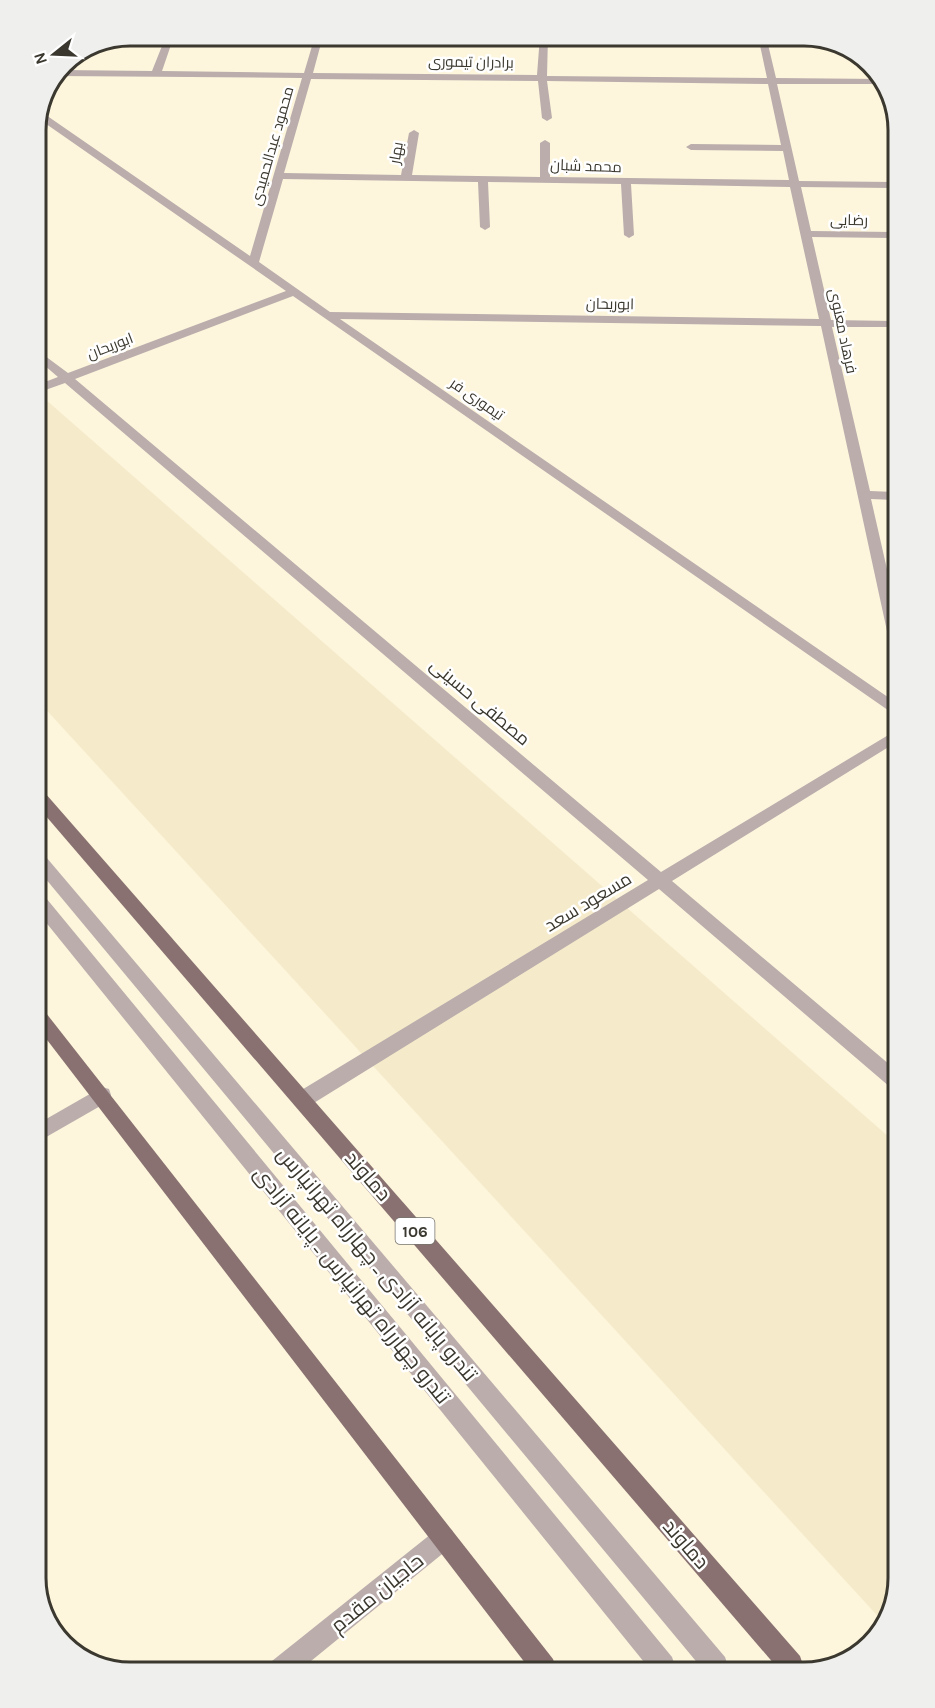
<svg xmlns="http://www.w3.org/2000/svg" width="935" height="1708" font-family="Karla,Cairo,sans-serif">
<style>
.built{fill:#f5ebcb}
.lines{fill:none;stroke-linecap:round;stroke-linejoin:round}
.service{fill:#baadac;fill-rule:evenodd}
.minor{fill:#baadac;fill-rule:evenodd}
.primary{fill:#887170;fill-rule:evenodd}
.labels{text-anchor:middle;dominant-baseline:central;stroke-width:5;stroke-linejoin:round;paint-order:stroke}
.far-street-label{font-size:15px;fill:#3b382f;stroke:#fff}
.shield{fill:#fff;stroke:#76746d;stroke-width:1.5}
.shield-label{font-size:16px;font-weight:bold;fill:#3b382f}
.street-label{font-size:18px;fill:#3b382f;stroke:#fff}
.near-street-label{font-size:21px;fill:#3b382f;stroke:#fff}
.rim{fill:none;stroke:#3b382f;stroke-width:3}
</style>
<rect width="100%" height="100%" fill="#fdf5dc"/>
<path class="built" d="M37,392L897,1144L899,1578L885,1624L39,702Z"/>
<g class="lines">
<g class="service">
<path d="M40,855L46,857L725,1657L728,1666H700L40,872Z"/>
<path d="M40,897L46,898L672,1657L675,1666L648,1667L40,915Z"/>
</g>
<g class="minor">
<path d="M166,36H174L162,71L304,73L315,36H323L313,73L537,75L540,36H548L547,76L767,78L758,36H766L776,78L880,79L884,84H777L799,181L892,182V188L801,187L811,231L892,232V238L812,237L831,320L893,321V327H832L870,491L894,492V500L871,499L894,600V636L887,631L821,326L340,319L895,702V715L293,296L75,379L661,872L895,731V743L672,881L896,1070L897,1089L890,1087L659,889L309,1106L302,1108L295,1106L293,1100L295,1094L648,880L65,383L37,393V385L58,377L37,359V350L68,373L286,291L39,119L43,113L250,256L302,78L58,76L61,70L152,71ZM311,79L538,81L542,118L547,121L552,118L547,81L768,84L781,145L691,144L686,147L691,150L783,151L789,180L550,177V143L545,140L540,143V177L412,175L419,133L414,130L409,133L401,175L284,173ZM283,179L478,182L480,227L485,230L490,227L488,182L621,184L624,235L629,238L634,235L631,184L790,187L819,319L330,312L259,262Z"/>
<path d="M102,1087L109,1089L111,1095L109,1101L41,1140V1122Z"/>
<path d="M444,1527L452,1530L455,1538L452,1546L300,1670H269L272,1661L436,1530Z"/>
</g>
<g class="primary">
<path d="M39,791L45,793L800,1656L803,1665H775L39,808Z"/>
<path d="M40,1011L46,1013L553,1659L556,1668H529L41,1032Z"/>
</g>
</g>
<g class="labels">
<g class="far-street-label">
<text transform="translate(471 62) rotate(1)">برادران تیموری</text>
<text transform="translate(272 146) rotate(-74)">محمود عبدالحمیدی</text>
<text transform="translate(396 153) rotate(-80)">بهار</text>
<text transform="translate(586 166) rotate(2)">محمد شبان</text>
<text transform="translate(849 220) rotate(1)">رضایی</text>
<text transform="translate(610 304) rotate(1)">ابوریحان</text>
<text transform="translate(843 331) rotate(78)">فرهاد معنوی</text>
<text transform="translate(110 346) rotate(-21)">ابوریحان</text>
<text transform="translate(477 399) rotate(35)">تیموری فر</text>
</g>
<rect class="shield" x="395.5" y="1218" width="39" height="26" rx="4.5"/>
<g class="shield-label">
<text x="415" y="1231">106</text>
</g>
<g class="street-label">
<text transform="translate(480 702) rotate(40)">مصطفی حسینی</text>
<text transform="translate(588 902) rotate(-31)">مسعود سعد</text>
</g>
<g class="near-street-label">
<text transform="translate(368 1176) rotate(49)">دماوند</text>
<text transform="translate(377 1264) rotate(50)">تندرو پایانه آزادی ـ چهارراه تهرانپارس</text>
<text transform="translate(352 1285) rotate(51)">تندرو چهارراه تهرانپارس ـ پایانه آزادی</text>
<text transform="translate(686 1544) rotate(49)">دماوند</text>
<text transform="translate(377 1593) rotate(-39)">حاجیان مقدم</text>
</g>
</g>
<path d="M0 0H935V1708H0ZM130 46H804A84 84 0 0 1 888 130V1578A84 84 0 0 1 804 1662H130A84 84 0 0 1 46 1578V130A84 84 0 0 1 130 46Z" fill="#efefee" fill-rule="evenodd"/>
<path class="rim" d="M130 46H804A84 84 0 0 1 888 130V1578A84 84 0 0 1 804 1662H130A84 84 0 0 1 46 1578V130A84 84 0 0 1 130 46Z"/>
<g transform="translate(54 54) rotate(252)" stroke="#ffffff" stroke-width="4.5" paint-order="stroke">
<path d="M0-4.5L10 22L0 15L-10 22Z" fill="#3b382f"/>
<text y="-9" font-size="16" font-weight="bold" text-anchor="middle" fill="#3b382f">N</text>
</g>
</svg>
